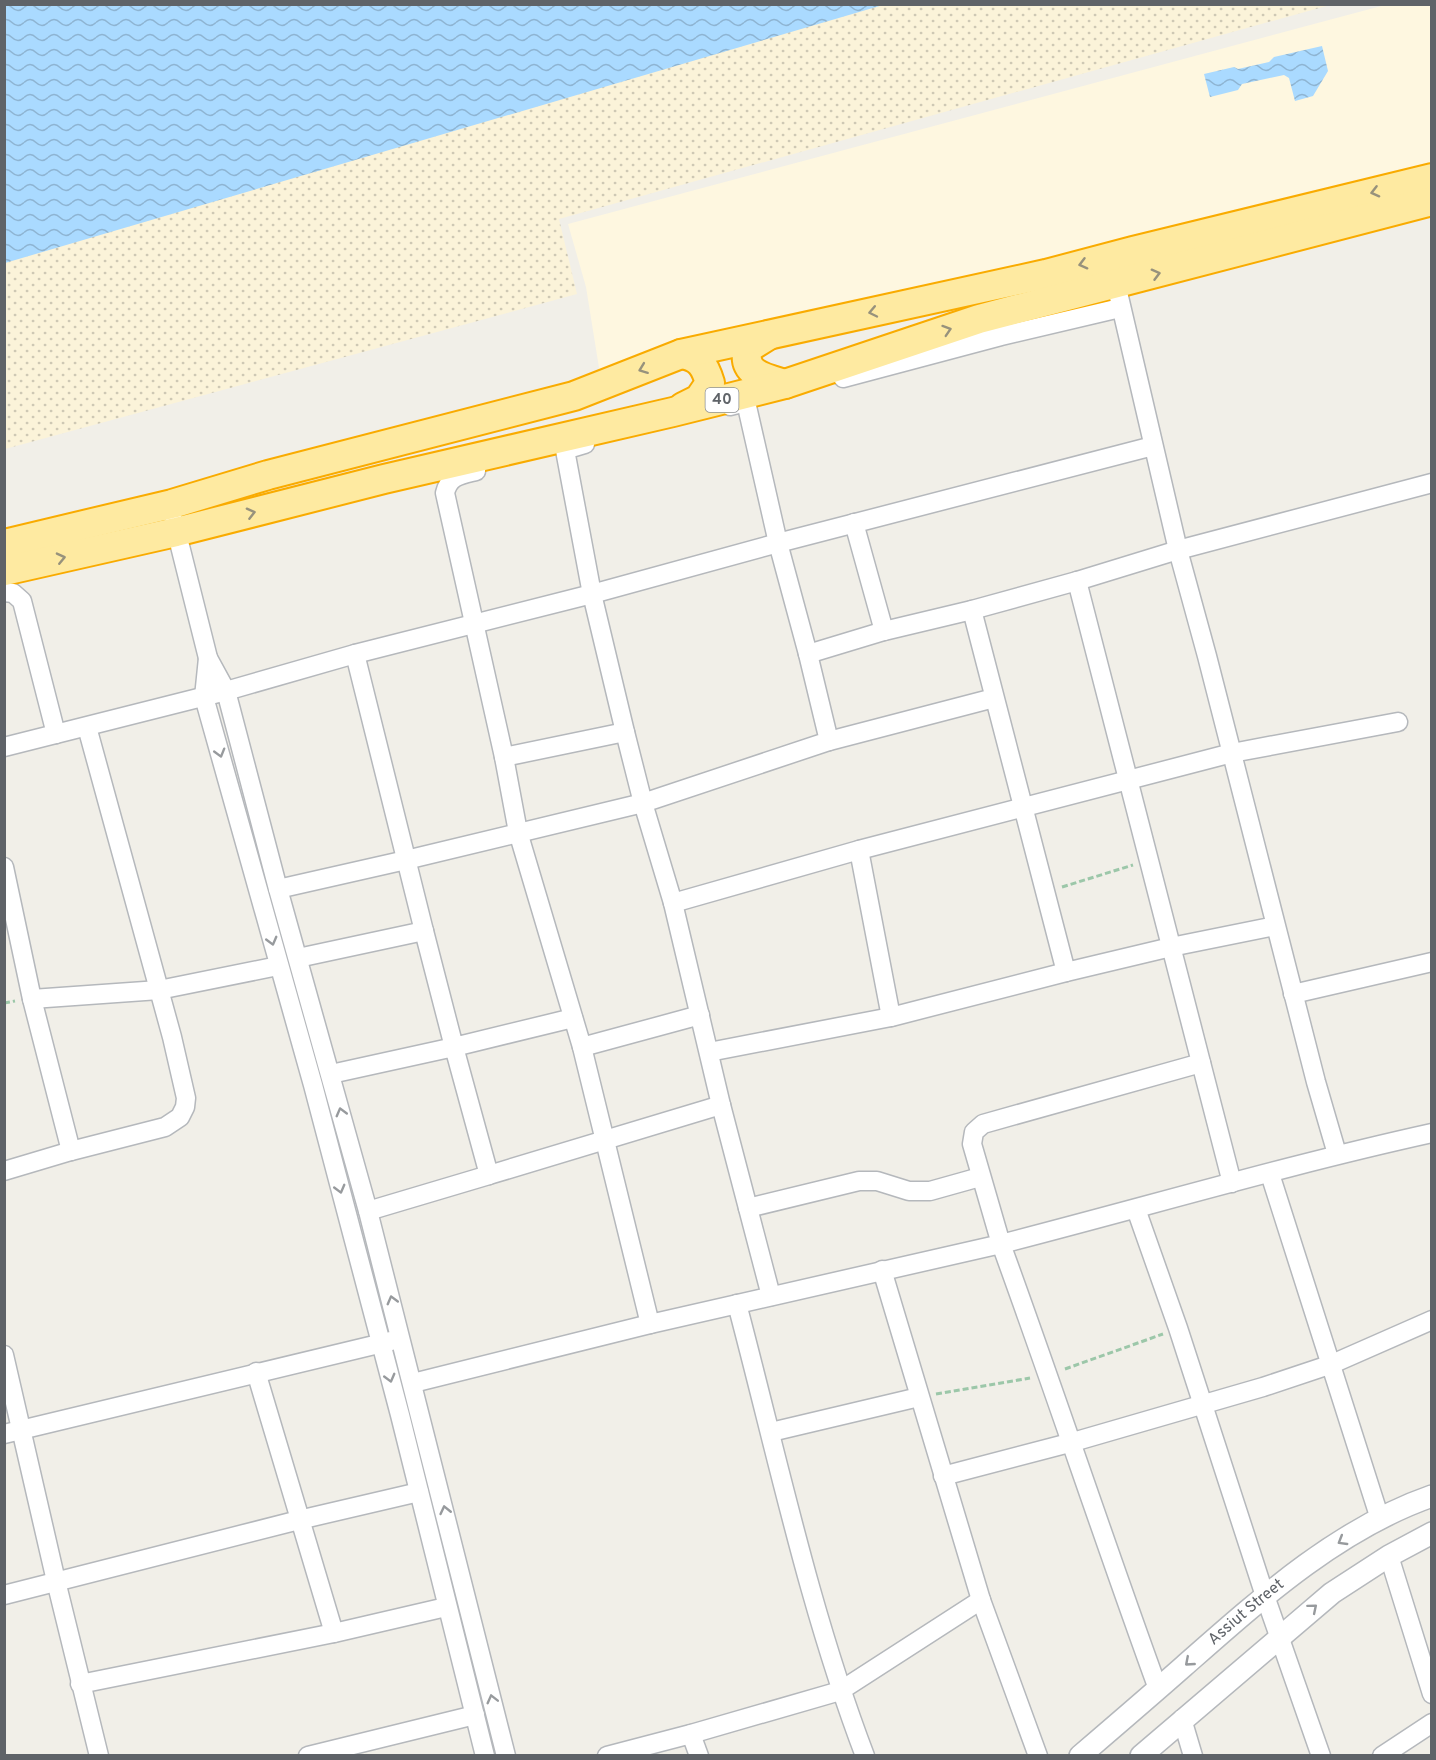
<svg xmlns="http://www.w3.org/2000/svg" width="1436" height="1760" font-family="Overpass,sans-serif">
<style>
.commercial{fill:#fef7e0}
.sand{fill:url(#sand-dots)}
.water{fill:url(#water-waves)}
.lines{fill:none;stroke-linecap:round;stroke-linejoin:round}
.minor-casing{stroke:#b5b8bc;stroke-width:21}
.tertiary-casing{stroke:#b5b8bc;stroke-width:24}
.trunk-casing{stroke:#f9ab00;stroke-width:32}
.path{stroke:#9cc7a9;stroke-width:3;stroke-dasharray:6 3;stroke-linecap:butt}
.minor{stroke:#fff;stroke-width:18}
.tertiary{stroke:#fff;stroke-width:21}
.trunk{stroke:#feeaa1;stroke-width:28}
.oneway{stroke:#97927c}
.oneway2{stroke:#979a9d}
.labels{text-anchor:middle;dominant-baseline:central;stroke-width:6;stroke-linejoin:round;paint-order:stroke}
.shield{fill:#fff;stroke:#8f9295;stroke-width:1.5}
.shield-label{font-size:15px;font-weight:bold;fill:#5f6368}
.street-label{font-size:16px;fill:#5f6368;stroke:#fff}
</style>
<defs>
<pattern id="sand-dots" width="8" height="8" patternUnits="userSpaceOnUse" patternTransform="scale(1.5)"><rect width="8" height="8" fill="#fbf3d9"/><path d="M2 2h.1M6 6h.1" fill="none" stroke="#cec8b4" stroke-width="1.8" stroke-linecap="round"/></pattern>
<pattern id="water-waves" width="16" height="10" patternUnits="userSpaceOnUse" patternTransform="scale(1.5)"><rect width="16" height="10" fill="#aadaff"/><path d="M0 5q4-4 8 0t8 0" fill="none" stroke="#8eb4d2"/></pattern>
</defs>
<rect width="100%" height="100%" fill="#f1efe8"/>
<path class="commercial" d="M1385,5H1431V164L600,374L586,287L568,224Z"/>
<path class="sand" d="M809,5H1330L559,219L577,294L5,449V230Z"/>
<g class="water">
<path d="M5,4H883V5L5,263Z"/>
<path d="M1322,46L1328,71L1313,96L1295,101L1289,78L1284,75L1242,84L1238,90L1210,97L1204,74L1234,67L1238,69L1269,62L1274,57Z"/>
</g>
<g class="lines">
<defs>
<g id="minor">
<path d="M1116,284L1178,550L1207,656L1316,1082L1337,1154"/>
<path d="M843,378L1001,336L1120,308"/>
<path d="M585,444L565,450L592,594L625,732L643,803L673,903L721,1105L771,1296"/>
<path d="M476,471C460,475 449,476 445,493L504,757L625,732"/>
<path d="M174,522L208,658L226,691L278,889L368,1211L506,1756"/>
<path d="M854,523L884,631"/>
<path d="M1077,581L1232,1183"/>
<path d="M4,592L13,593L22,601L56,734"/>
<path d="M972,610L1066,972L1171,947L1275,926"/>
<path d="M808,654L884,631L972,610L1077,581L1178,550L1432,483"/>
<path d="M208,658L204,697L313,1085L400,1415L485,1756"/>
<path d="M829,741L994,698"/>
<path d="M4,747L226,691L355,654L592,594L778,543L1153,446"/>
<path d="M504,757L518,832L582,1047L650,1324"/>
<path d="M859,850L891,1017"/>
<path d="M4,867L32,999L71,1151"/>
<path d="M278,889L406,860L643,803L829,741L808,654L778,543L746,402L730,406"/>
<path d="M673,903L859,850L1232,753L1398,722"/>
<path d="M424,931L454,1047L573,1018"/>
<path d="M298,958L424,931L355,654"/>
<path d="M1293,994L1432,962"/>
<path d="M32,999L159,990L278,966"/>
<path d="M582,1047L700,1015"/>
<path d="M709,1052L891,1017L1066,972"/>
<path d="M331,1074L454,1047L489,1175L721,1105"/>
<path d="M4,1171L71,1151L165,1127L180,1117L185,1107L186,1098L172,1037L87,727"/>
<path d="M1270,1174L1380,1519"/>
<path d="M748,1208L859,1181H877L909,1191H930L980,1177"/>
<path d="M1136,1209L1178,1328L1265,1596L1321,1756"/>
<path d="M368,1211L489,1175"/>
<path d="M882,1270L981,1600L1038,1756"/>
<path d="M737,1304C777,1455 809,1609 865,1756"/>
<path d="M4,1355L56,1581L99,1756"/>
<path d="M256,1372L334,1633"/>
<path d="M413,1383L650,1324L1001,1244L972,1144L974,1132L983,1124L1201,1063"/>
<path d="M771,1432L919,1397"/>
<path d="M4,1434L391,1341"/>
<path d="M943,1476L1073,1442L1263,1387L1332,1364L1432,1320"/>
<path d="M1389,1556L1432,1694"/>
<path d="M4,1595L299,1520L419,1492"/>
<path d="M80,1684L334,1633L446,1607"/>
<path d="M1158,1689C1104,1541 1055,1392 1001,1244C1145,1207 1287,1165 1432,1133"/>
<path d="M1182,1719L1193,1756"/>
<path d="M691,1734L699,1756"/>
<path d="M308,1756L475,1715"/>
<path d="M607,1756L691,1734L840,1691L981,1600"/>
<path d="M1382,1756L1432,1723"/>
</g>
<g id="tertiary">
<path id="s1" d="M1080,1756C1115,1726 1150,1696 1184,1666C1258,1601 1337,1529 1432,1496"/>
<path d="M1141,1756L1332,1593L1389,1556L1432,1533"/>
</g>
<g id="trunk">
<path d="M769,335L748,348C741,374 765,378 785,384"/>
<path d="M681,354C700,357 705,366 710,383L699,399L683,407"/>
<path d="M4,544L172,504L268,475L574,396L681,354L1046,274L1133,251L1432,178"/>
<path d="M4,571L176,532L384,479L673,412L785,384L979,319L1432,201"/>
</g>
</defs>
<use href="#minor" class="minor-casing"/>
<use href="#tertiary" class="tertiary-casing"/>
<use href="#trunk" class="trunk-casing"/>
<g class="path">
<path d="M1062,887L1133,865"/>
<path d="M4,1003L15,1001"/>
<path d="M1065,1369L1163,1334"/>
<path d="M936,1394L1030,1378"/>
</g>
<use href="#minor" class="minor"/>
<use href="#tertiary" class="tertiary"/>
<use href="#trunk" class="trunk"/>
</g>
<defs><path id="oneway-chevron" d="M-2-3.5L2.5 0L-2 3.5" fill="none" stroke-width="1.6" stroke-linecap="round" stroke-linejoin="round" transform="scale(1.5)"/></defs>
<g class="oneway">
<use href="#oneway-chevron" transform="translate(1375 192) rotate(166)"/>
<use href="#oneway-chevron" transform="translate(1083 264) rotate(165)"/>
<use href="#oneway-chevron" transform="translate(1156 274) rotate(-15)"/>
<use href="#oneway-chevron" transform="translate(873 312) rotate(168)"/>
<use href="#oneway-chevron" transform="translate(947 330) rotate(-18)"/>
<use href="#oneway-chevron" transform="translate(643 369) rotate(159)"/>
<use href="#oneway-chevron" transform="translate(251 513) rotate(-14)"/>
<use href="#oneway-chevron" transform="translate(61 558) rotate(-13)"/>
</g>
<g class="oneway2">
<use href="#oneway-chevron" transform="translate(220 753) rotate(74)"/>
<use href="#oneway-chevron" transform="translate(272 941) rotate(75)"/>
<use href="#oneway-chevron" transform="translate(341 1112) rotate(-105)"/>
<use href="#oneway-chevron" transform="translate(340 1189) rotate(75)"/>
<use href="#oneway-chevron" transform="translate(392 1300) rotate(-105)"/>
<use href="#oneway-chevron" transform="translate(390 1378) rotate(75)"/>
<use href="#oneway-chevron" transform="translate(445 1510) rotate(-103)"/>
<use href="#oneway-chevron" transform="translate(1342 1541) rotate(149)"/>
<use href="#oneway-chevron" transform="translate(1313 1608) rotate(-40)"/>
<use href="#oneway-chevron" transform="translate(1189 1662) rotate(139)"/>
<use href="#oneway-chevron" transform="translate(492 1699) rotate(-104)"/>
</g>
<g class="labels">
<rect class="shield" x="705.5" y="388" width="33" height="24" rx="4.5"/>
<g class="shield-label">
<text x="722" y="400">40</text>
</g>
<g class="street-label">
<text stroke="none"><textPath href="#s1" startOffset="220">Assiut Street</textPath></text>
</g>
</g>
<rect width="1436" height="1760" fill="none" stroke="#5f6368" stroke-width="12"/>
</svg>
